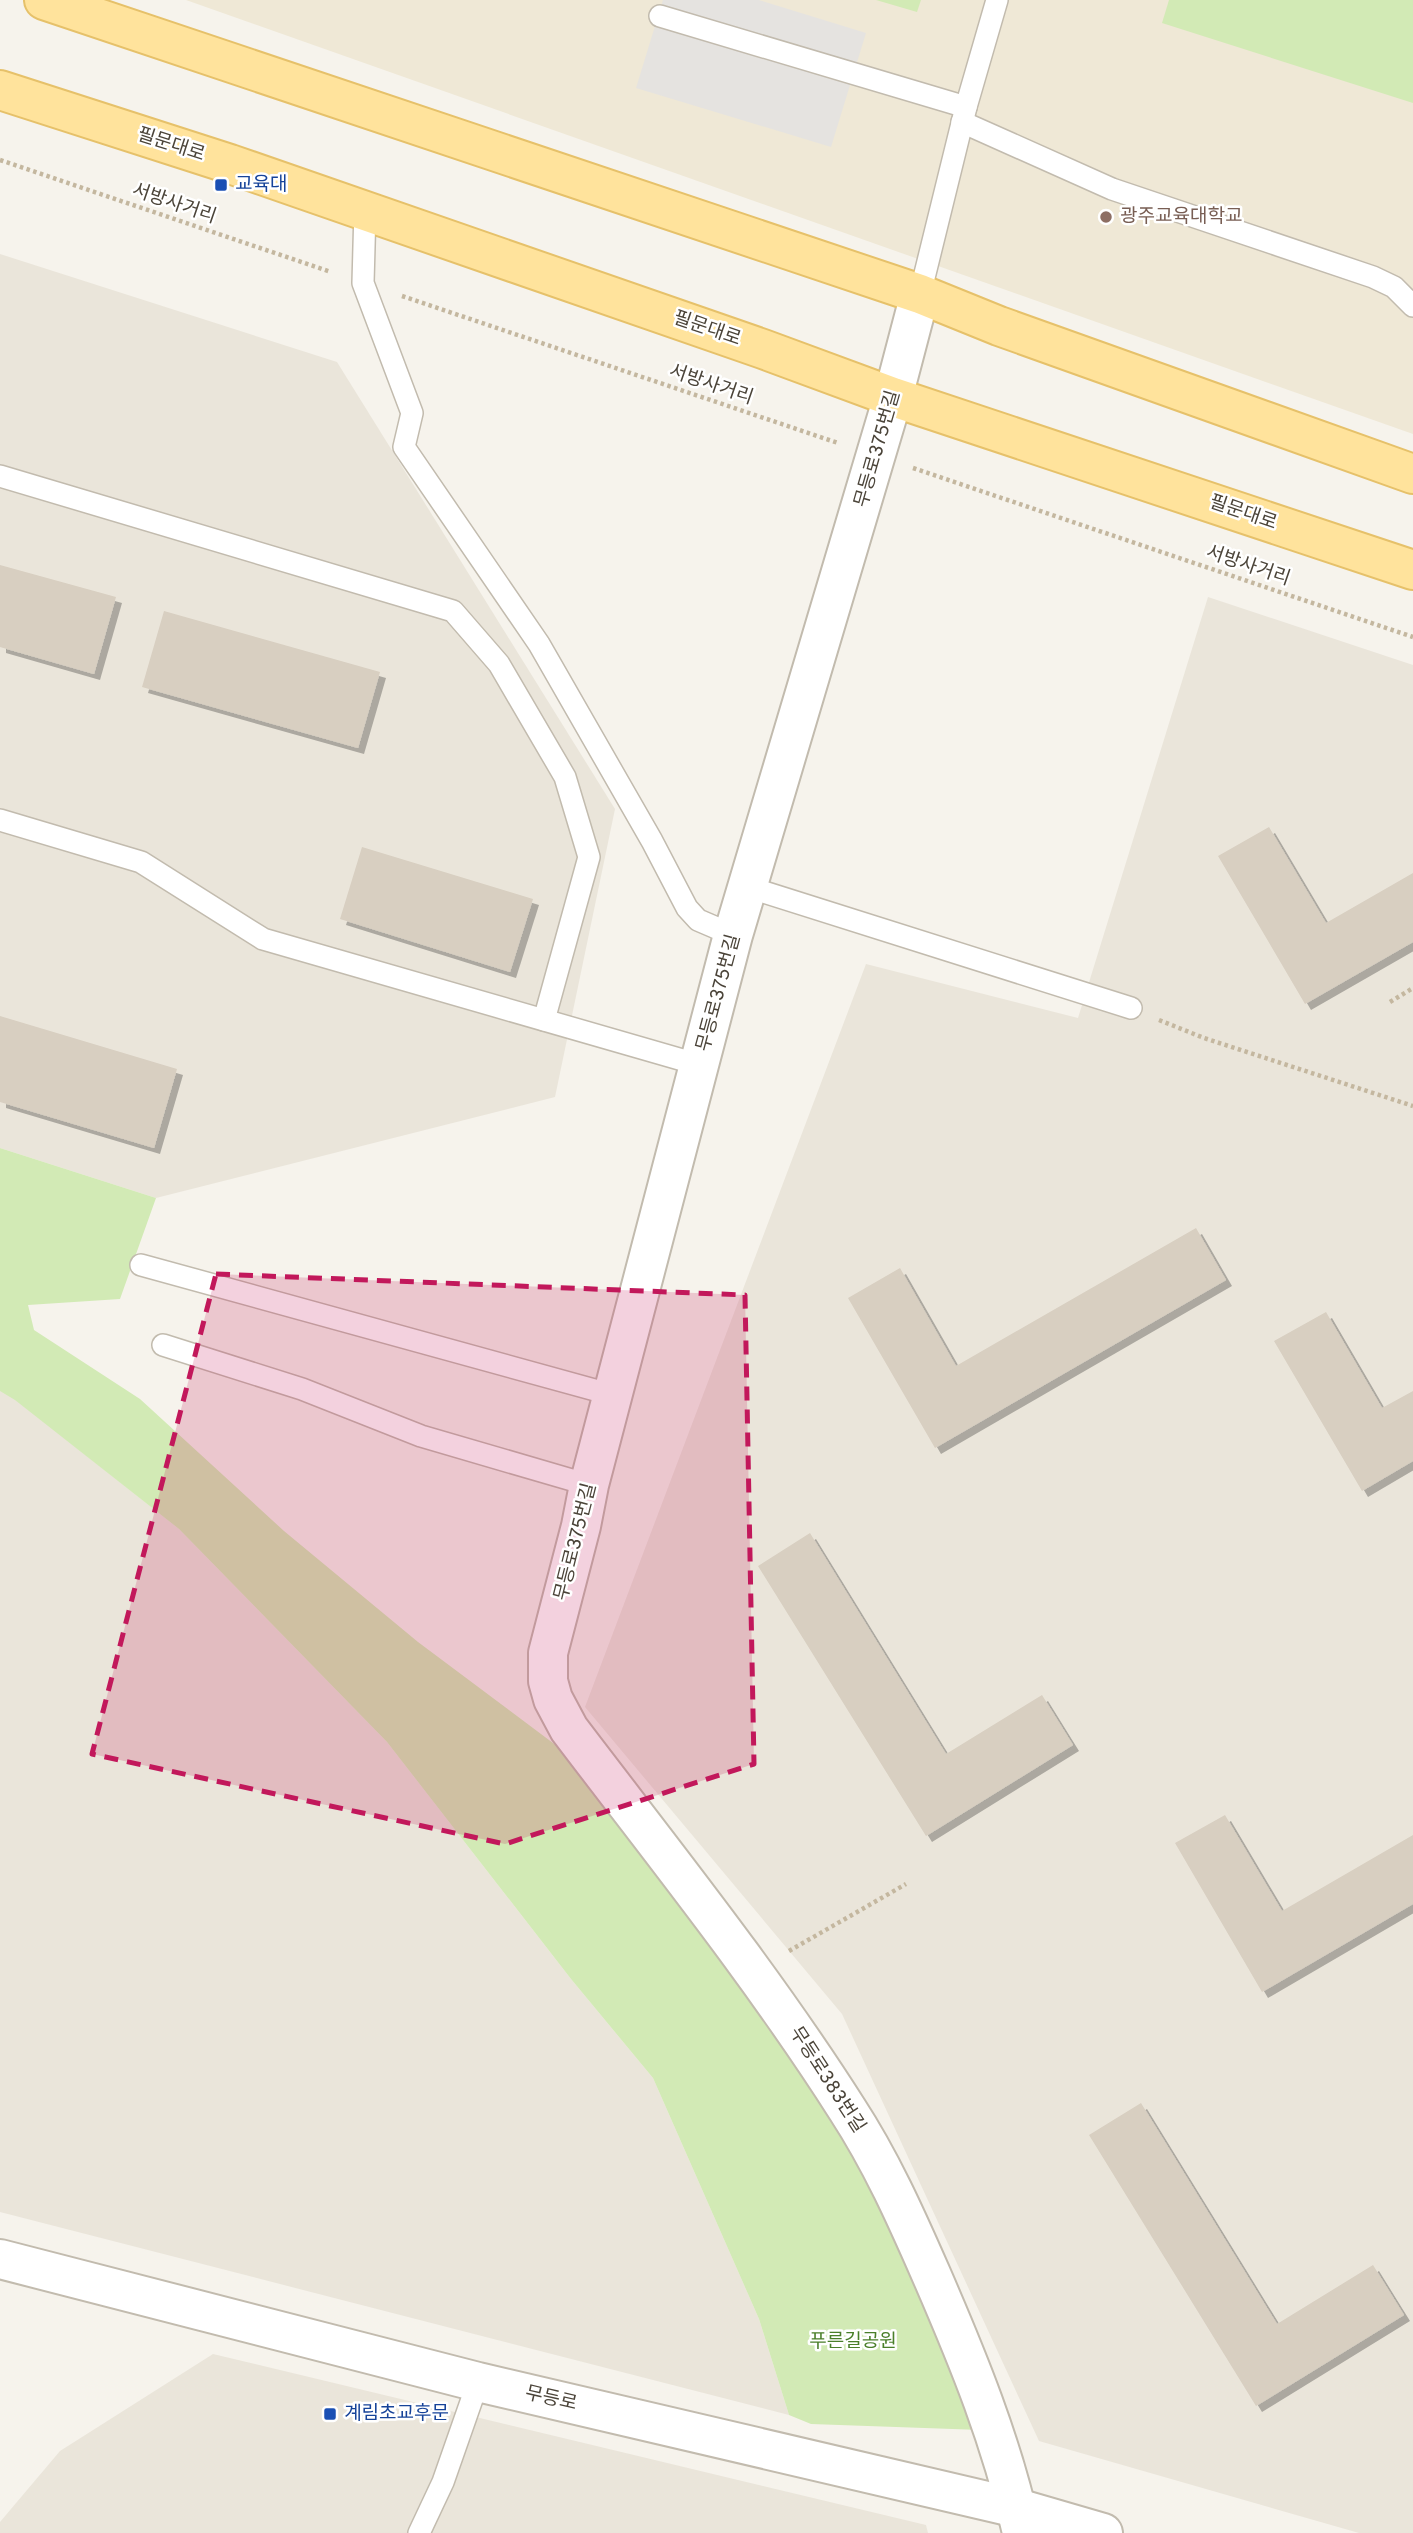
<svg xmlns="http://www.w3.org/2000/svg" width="1413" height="2533" font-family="Overpass,'Noto Sans KR',sans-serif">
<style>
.residential{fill:#eae5da}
.education{fill:#efe8d6}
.green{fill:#d2eab5}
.parking{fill:#e5e3e0}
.building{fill:#d8cfc1;filter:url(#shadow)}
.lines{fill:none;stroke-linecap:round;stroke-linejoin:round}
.service-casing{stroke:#c2bbae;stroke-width:24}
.minor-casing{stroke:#c2bbae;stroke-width:42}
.tertiary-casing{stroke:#c2bbae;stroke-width:42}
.primary-casing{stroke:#e6c16a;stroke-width:42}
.path{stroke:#c4b79f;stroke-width:4.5;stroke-dasharray:3.5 3.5;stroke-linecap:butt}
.service{stroke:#fff;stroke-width:21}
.minor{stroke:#fff;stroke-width:38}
.tertiary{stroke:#fff;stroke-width:38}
.primary{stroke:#ffe39c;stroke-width:38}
.marked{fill:#c2185b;fill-opacity:0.2;stroke:#c2185b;stroke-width:5;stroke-dasharray:14 9;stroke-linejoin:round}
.transit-dot{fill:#1a4fb4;stroke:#fff;stroke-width:2.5}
.education-dot{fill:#8d6e63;stroke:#fff;stroke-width:2.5}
.labels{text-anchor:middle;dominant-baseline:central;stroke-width:5;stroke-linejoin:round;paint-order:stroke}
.street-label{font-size:19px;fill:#4b4439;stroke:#fff}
.transit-label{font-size:19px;fill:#164399;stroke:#fff;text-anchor:start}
.education-label{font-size:19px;fill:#785e54;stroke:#fff;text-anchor:start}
.park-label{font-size:19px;fill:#4a7f2a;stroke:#fff}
</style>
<defs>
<filter id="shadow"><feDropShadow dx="6" dy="6" stdDeviation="0" flood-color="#0004"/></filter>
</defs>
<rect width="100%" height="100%" fill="#f6f3ec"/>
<g class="residential">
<path d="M0,254L337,362L615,809L555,1097L156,1198L0,1148Z"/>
<path d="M1208,597L1413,665V2533H1359L1039,2441L842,2014L585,1707L866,964L1078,1018Z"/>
<path d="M0,1390L15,1399L179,1529L387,1742L571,1979L653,2078L759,2319L789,2415L0,2212Z"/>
<path d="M213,2354L926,2525L928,2533H0V2522L60,2451Z"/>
</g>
<path class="education" d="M186,0H1413V434Z"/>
<g class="green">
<path d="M876,0H921L917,12Z"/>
<path d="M1169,0H1413V103L1162,23Z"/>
<path d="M0,1148L156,1198L120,1299L28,1305L34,1330L140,1399L284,1531L418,1642L569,1755L857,2141L981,2430L811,2424L789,2415L759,2319L653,2078L571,1979L387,1742L179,1529L15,1400L0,1391Z"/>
</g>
<path class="parking" d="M663,0H759L866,33L831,147L636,88Z"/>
<g class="building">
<path d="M0,565L116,597L94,674L0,647Z"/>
<path d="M164,611L380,672L358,748L142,687Z"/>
<path d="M1269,827L1326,923L1413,873V942L1305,1004L1218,856Z"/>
<path d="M362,847L533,899L510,972L340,919Z"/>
<path d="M0,1016L177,1069L154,1148L0,1102Z"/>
<path d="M1196,1228L1226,1280L935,1448L848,1298L900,1268L956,1366Z"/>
<path d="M1326,1312L1382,1408L1413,1391V1461L1362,1491L1274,1341Z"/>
<path d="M810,1533L946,1754L1042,1695L1073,1745L926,1836L758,1566Z"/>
<path d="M1225,1815L1282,1911L1413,1835V1904L1262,1992L1175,1843Z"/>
<path d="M1141,2103L1277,2324L1373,2265L1404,2315L1256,2406L1089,2135Z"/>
</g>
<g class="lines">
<defs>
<g id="service">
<path d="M660,16L966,107"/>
<path d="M962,122L1112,189L1373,277L1394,287L1413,306"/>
<path d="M365,210L363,283L412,413L404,447L539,644L652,841L687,908L698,920L733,935"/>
<path d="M920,294L966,107L997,0"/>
<path d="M0,476L453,611L499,664L565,777L589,857L544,1020"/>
<path d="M0,820L141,862L263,939L700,1065"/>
<path d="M748,887L1131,1008"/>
<path d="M141,1265L613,1395"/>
<path d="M163,1345L302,1389L421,1436L589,1485"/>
<path d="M419,2533L443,2482L478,2382"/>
</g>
<path id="minor" d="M920,294L893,397L733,935L589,1485L581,1526L548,1653V1681L553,1699L569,1729C664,1854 763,1977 847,2109C881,2161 906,2217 931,2274C968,2359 1002,2442 1022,2533"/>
<path id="tertiary" d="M0,2259L478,2382L1017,2508L1103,2533"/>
<g id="primary">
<path d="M44,0L920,294L999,326L1413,474"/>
<path d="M0,90L230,164L763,349L893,397L1413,570"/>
</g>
</defs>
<use href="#service" class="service-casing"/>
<use href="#minor" class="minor-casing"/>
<use href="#tertiary" class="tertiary-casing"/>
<use href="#primary" class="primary-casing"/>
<g class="path">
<path d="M0,160L331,272"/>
<path d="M402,296L838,443"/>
<path d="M913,468L1413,637"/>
<path d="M1390,1002L1413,988"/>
<path d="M1159,1020L1204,1038L1413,1106"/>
<path d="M789,1951L906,1884"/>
</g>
<use href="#service" class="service"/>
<use href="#minor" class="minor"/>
<use href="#tertiary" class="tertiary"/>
<use href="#primary" class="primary"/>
</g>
<path class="marked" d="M216,1274L745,1295L754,1764L505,1844L92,1754Z"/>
<g class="transit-dot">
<rect x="214" y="178" width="14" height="14" rx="3.5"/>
<rect x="323" y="2407" width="14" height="14" rx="3.5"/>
</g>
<circle class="education-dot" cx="1106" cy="217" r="7"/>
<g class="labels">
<g class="street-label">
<text transform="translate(171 145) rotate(18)">필문대로</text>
<text transform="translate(174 204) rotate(19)">서방사거리</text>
<text transform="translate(707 329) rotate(19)">필문대로</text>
<text transform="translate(711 385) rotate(19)">서방사거리</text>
<text transform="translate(878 449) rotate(-74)">무등로375번길</text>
<text transform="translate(1243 513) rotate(19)">필문대로</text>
<text transform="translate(1248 566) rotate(19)">서방사거리</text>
<text transform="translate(719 993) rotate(-75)">무등로375번길</text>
<text transform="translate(576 1542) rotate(-76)">무등로375번길</text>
<text transform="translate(827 2080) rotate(57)">무등로383번길</text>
<text transform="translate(551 2399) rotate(13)">무등로</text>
</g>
<g class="transit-label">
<text x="235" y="185">교육대</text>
<text x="344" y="2414">계림초교후문</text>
</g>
<g class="education-label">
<text x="1120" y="217">광주교육대학교</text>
</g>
<g class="park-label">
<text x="853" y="2342">푸른길공원</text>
</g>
</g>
</svg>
